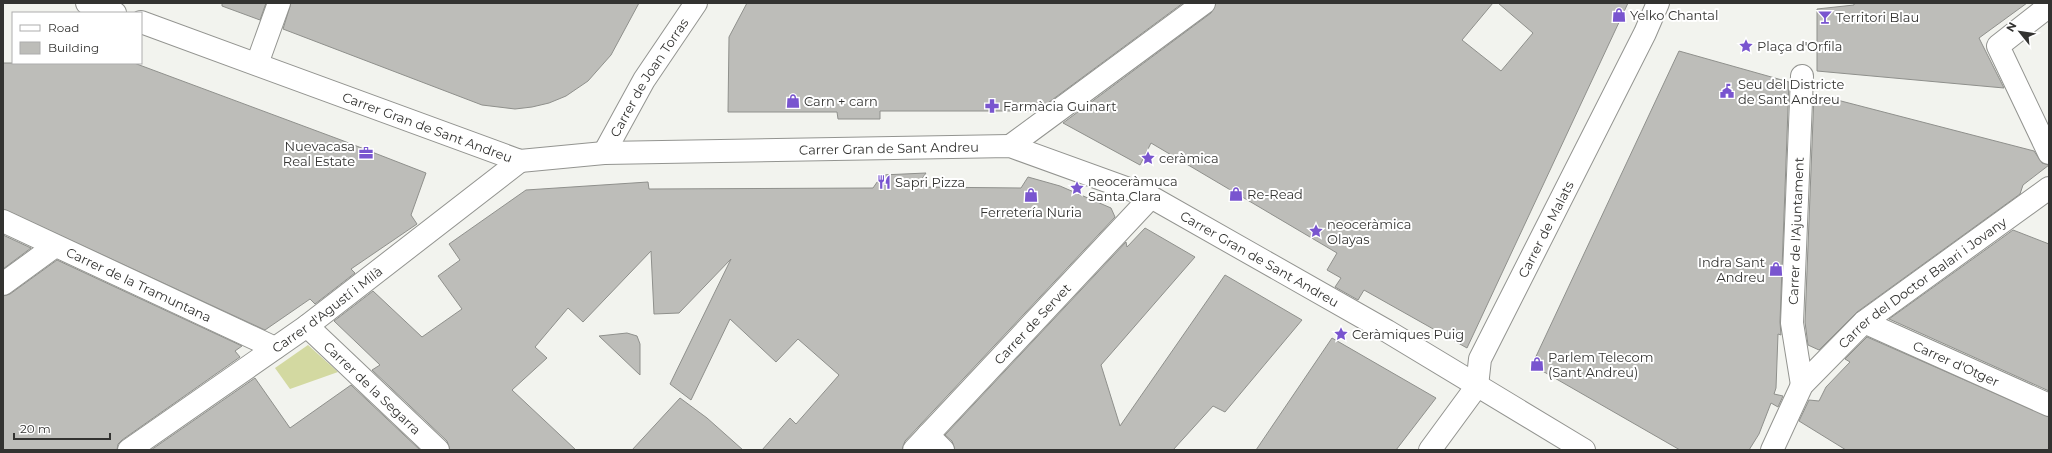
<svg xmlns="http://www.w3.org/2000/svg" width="2052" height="453" font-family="Montserrat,sans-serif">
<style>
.green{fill:#d3d9a1}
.building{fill:#bdbdb9;stroke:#8f908c}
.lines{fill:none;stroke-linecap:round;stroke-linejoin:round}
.minor-casing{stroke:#939490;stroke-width:24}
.minor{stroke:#fff;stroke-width:22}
.labels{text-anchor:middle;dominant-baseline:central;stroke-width:4;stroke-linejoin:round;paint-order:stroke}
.poi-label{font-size:13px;fill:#333331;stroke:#fff;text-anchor:start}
.street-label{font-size:13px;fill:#333331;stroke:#fff}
</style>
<rect width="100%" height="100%" fill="#f2f3ee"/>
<path class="green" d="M308,345L338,372L290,389L275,368Z"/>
<g class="building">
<path d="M222,3H266L260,20L222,6Z"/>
<path d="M291,3H639L611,55L588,81L566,96L549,103L532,107L515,109L482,105L283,29Z"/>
<path d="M747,3H1183L1037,111H880V119H838L837,112H728L729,37Z"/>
<path d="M1216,3H1493L1462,40L1501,71L1533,33L1498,3H1628L1467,348L1364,290L1358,300L1335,287L1341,278L1327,270L1337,253L1151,143L1140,165L1063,123L1211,13Z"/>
<path d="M1854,3H2027L1979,38L2004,88L1817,71V9L1854,5Z"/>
<path d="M1679,51L1789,82L1780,322L1781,335L1778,334L1776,388L1774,394L1783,396L1778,407L1771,403L1759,434L1749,450H1680L1532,365Z"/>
<path d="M3,63H134L341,140L426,173L411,215L417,224L351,269L355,273L315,304L310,299L265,330L3,209Z"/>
<path d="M1814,94L2034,151L2042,163L2049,165L2023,185L2020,194L1857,312L1819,350L1808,345L1805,322Z"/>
<path d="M926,173L916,187L1021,188L1028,177L1060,186L1111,208L1115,217L905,441L902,450H762L790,418L796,424L839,375L798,339L776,362L730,319L691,400L670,384L731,259L679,313L654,314L651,251L583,322L568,308L535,347L547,358L512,390L576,450H450L447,441L372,370L380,365L334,321L373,291L422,337L462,309L438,276L460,260L449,244L526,190L648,182L649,189L873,188L882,175Z"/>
<path d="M1145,228L1195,257L1101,365L1120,426L1225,275L1302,320L1225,412L1213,406L1173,450H955L952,441L945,435L1126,242L1127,247Z"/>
<path d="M2013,230L2049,244V391L1889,319Z"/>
<path d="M3,235L31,248L3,269Z"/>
<path d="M57,260L242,346L235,351L240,357L122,440L118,444L117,450H3V296L10,294Z"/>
<path d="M627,333L637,336L640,344V375L599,336Z"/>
<path d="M1867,337L2049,417V450H1846L1799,421L1809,400L1819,401L1826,387L1850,362L1845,359Z"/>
<path d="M1332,338L1436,398L1396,450H1256Z"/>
<path d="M255,378L290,428L351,385L420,450H151Z"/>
<path d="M680,398L707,418L743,450H632Z"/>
</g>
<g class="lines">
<defs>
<g id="minor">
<path d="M87,3L115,13"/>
<path d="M2049,6L1998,46L2049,153"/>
<path id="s1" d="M141,22L520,161L604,153L1010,146L1151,197L1387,331L1584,450"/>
<path d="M257,64L279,3"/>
<path d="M1010,146L1204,3"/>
<path id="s2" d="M604,153L644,80L696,3"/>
<path id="s3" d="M3,221L275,348"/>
<path d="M3,284L55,246"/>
<path id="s4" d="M1864,322L2049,405"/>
<path id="s5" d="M307,326L438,450"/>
<path id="s6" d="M1802,385L1792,323L1802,76"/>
<path d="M928,435L943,450"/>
<path id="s7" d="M129,450L307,326L520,161"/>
<path id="s8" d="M914,450L1151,197"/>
<path id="s9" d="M1430,450L1477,386L1480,359L1645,33L1658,3"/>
<path id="s10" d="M1772,450L1802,385L1864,322L2049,188"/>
</g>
</defs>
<use href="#minor" class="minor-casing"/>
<use href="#minor" class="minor"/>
</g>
<defs>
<symbol id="shop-bare" viewBox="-9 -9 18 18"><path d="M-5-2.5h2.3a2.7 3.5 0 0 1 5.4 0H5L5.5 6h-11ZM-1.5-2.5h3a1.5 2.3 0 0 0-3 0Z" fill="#7955cf" stroke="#fff" stroke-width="2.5" paint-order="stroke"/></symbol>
<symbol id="bar-bare" viewBox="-9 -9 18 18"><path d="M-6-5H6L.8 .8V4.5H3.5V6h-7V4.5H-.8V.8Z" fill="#7955cf" stroke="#fff" stroke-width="2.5" paint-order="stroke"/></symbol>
<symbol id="sight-bare" viewBox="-9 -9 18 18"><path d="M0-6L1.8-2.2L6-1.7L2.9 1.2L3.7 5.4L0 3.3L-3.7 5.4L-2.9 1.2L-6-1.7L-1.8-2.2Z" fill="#7955cf" stroke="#fff" stroke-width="2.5" paint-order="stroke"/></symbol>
<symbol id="civic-bare" viewBox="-9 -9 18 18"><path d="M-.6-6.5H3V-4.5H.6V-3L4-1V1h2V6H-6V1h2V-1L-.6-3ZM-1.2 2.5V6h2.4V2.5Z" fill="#7955cf" stroke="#fff" stroke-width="2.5" paint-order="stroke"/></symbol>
<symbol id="pharmacy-bare" viewBox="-9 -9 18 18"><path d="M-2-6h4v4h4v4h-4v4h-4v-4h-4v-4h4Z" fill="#7955cf" stroke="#fff" stroke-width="2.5" paint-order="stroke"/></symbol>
<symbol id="office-bare" viewBox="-9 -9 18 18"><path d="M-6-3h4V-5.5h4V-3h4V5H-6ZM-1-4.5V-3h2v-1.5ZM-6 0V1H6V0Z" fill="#7955cf" stroke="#fff" stroke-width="2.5" paint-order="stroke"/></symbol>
<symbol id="restaurant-bare" viewBox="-9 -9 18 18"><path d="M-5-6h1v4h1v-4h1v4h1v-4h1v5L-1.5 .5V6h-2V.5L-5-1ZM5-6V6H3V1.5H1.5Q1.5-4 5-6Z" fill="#7955cf" stroke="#fff" stroke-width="2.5" paint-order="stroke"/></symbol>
</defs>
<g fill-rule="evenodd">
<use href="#shop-bare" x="1609" y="5" width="20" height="20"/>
<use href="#bar-bare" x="1815" y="7" width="20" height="20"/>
<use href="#sight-bare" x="1736" y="36" width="20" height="20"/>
<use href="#civic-bare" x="1717" y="81" width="20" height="20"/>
<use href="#shop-bare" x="783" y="91" width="20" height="20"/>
<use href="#pharmacy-bare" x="982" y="96" width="20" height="20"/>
<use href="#office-bare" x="356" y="143" width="20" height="20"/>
<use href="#sight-bare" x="1138" y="148" width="20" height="20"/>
<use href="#restaurant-bare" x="874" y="172" width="20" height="20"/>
<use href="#sight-bare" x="1067" y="178" width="20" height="20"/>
<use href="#shop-bare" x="1226" y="184" width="20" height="20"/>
<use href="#shop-bare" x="1021" y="185" width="20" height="20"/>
<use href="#sight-bare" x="1306" y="221" width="20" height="20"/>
<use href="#shop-bare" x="1766" y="259" width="20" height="20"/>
<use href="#sight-bare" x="1331" y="324" width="20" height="20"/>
<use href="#shop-bare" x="1527" y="354" width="20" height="20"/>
</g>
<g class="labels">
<g class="poi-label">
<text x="1630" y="15">Yelko Chantal</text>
<text x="1836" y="17">Territori Blau</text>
<text x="1757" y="46">Plaça d'Orfila</text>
<text x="1738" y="84">Seu del Districte<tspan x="1738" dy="15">de Sant Andreu</tspan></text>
<text x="804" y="101">Carn + carn</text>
<text x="1003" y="106">Farmàcia Guinart</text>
<text x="355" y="146" text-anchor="end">Nuevacasa<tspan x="355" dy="15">Real Estate</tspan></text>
<text x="1159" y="158">ceràmica</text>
<text x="1088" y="181">neoceràmuca<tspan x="1088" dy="15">Santa Clara</tspan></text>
<text x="895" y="182">Sapri Pizza</text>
<text x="1247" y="194">Re-Read</text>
<text x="1031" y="212" text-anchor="middle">Ferretería Nuria</text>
<text x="1327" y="224">neoceràmica<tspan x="1327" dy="15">Olayas</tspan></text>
<text x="1765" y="262" text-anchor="end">Indra Sant<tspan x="1765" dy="15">Andreu</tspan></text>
<text x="1352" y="334">Ceràmiques Puig</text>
<text x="1548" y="357">Parlem Telecom<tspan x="1548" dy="15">(Sant Andreu)</tspan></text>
</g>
<g class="street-label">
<text stroke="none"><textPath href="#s2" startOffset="88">Carrer de Joan Torras</textPath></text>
<text stroke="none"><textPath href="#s1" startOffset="305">Carrer Gran de Sant Andreu</textPath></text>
<text stroke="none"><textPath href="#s1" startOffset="773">Carrer Gran de Sant Andreu</textPath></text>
<text stroke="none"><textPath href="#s9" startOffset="252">Carrer de Malats</textPath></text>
<text stroke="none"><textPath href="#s6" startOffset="155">Carrer de l'Ajuntament</textPath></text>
<text stroke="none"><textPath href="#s1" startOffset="1169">Carrer Gran de Sant Andreu</textPath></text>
<text stroke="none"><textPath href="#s10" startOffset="230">Carrer del Doctor Balari i Jovany</textPath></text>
<text stroke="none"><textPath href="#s3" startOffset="150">Carrer de la Tramuntana</textPath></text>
<text stroke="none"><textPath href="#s7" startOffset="243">Carrer d'Agustí i Milà</textPath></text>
<text stroke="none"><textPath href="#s8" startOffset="173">Carrer de Servet</textPath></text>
<text stroke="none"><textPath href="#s4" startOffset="101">Carrer d'Otger</textPath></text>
<text stroke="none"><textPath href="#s5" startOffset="90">Carrer de la Segarra</textPath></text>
</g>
</g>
<rect width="2052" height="453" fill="none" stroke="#333331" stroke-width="8"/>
<rect x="12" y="12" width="130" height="52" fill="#ffffff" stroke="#adadad"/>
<rect x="20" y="25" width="20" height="6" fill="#ffffff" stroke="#adadad"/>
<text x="48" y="32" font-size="12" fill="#333331">Road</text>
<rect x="20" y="42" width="20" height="12" fill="#bdbdb9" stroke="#adadad"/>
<text x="48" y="52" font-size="12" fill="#333331">Building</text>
<g transform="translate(2020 32) rotate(300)" stroke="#ffffff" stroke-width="3" paint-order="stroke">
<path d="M0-3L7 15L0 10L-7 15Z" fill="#333331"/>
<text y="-6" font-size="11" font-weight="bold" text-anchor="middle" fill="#333331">N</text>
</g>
<path d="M14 433v6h96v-6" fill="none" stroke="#333331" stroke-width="2"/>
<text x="20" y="433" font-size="12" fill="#333331" stroke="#ffffff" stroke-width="3" paint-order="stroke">20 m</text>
</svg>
